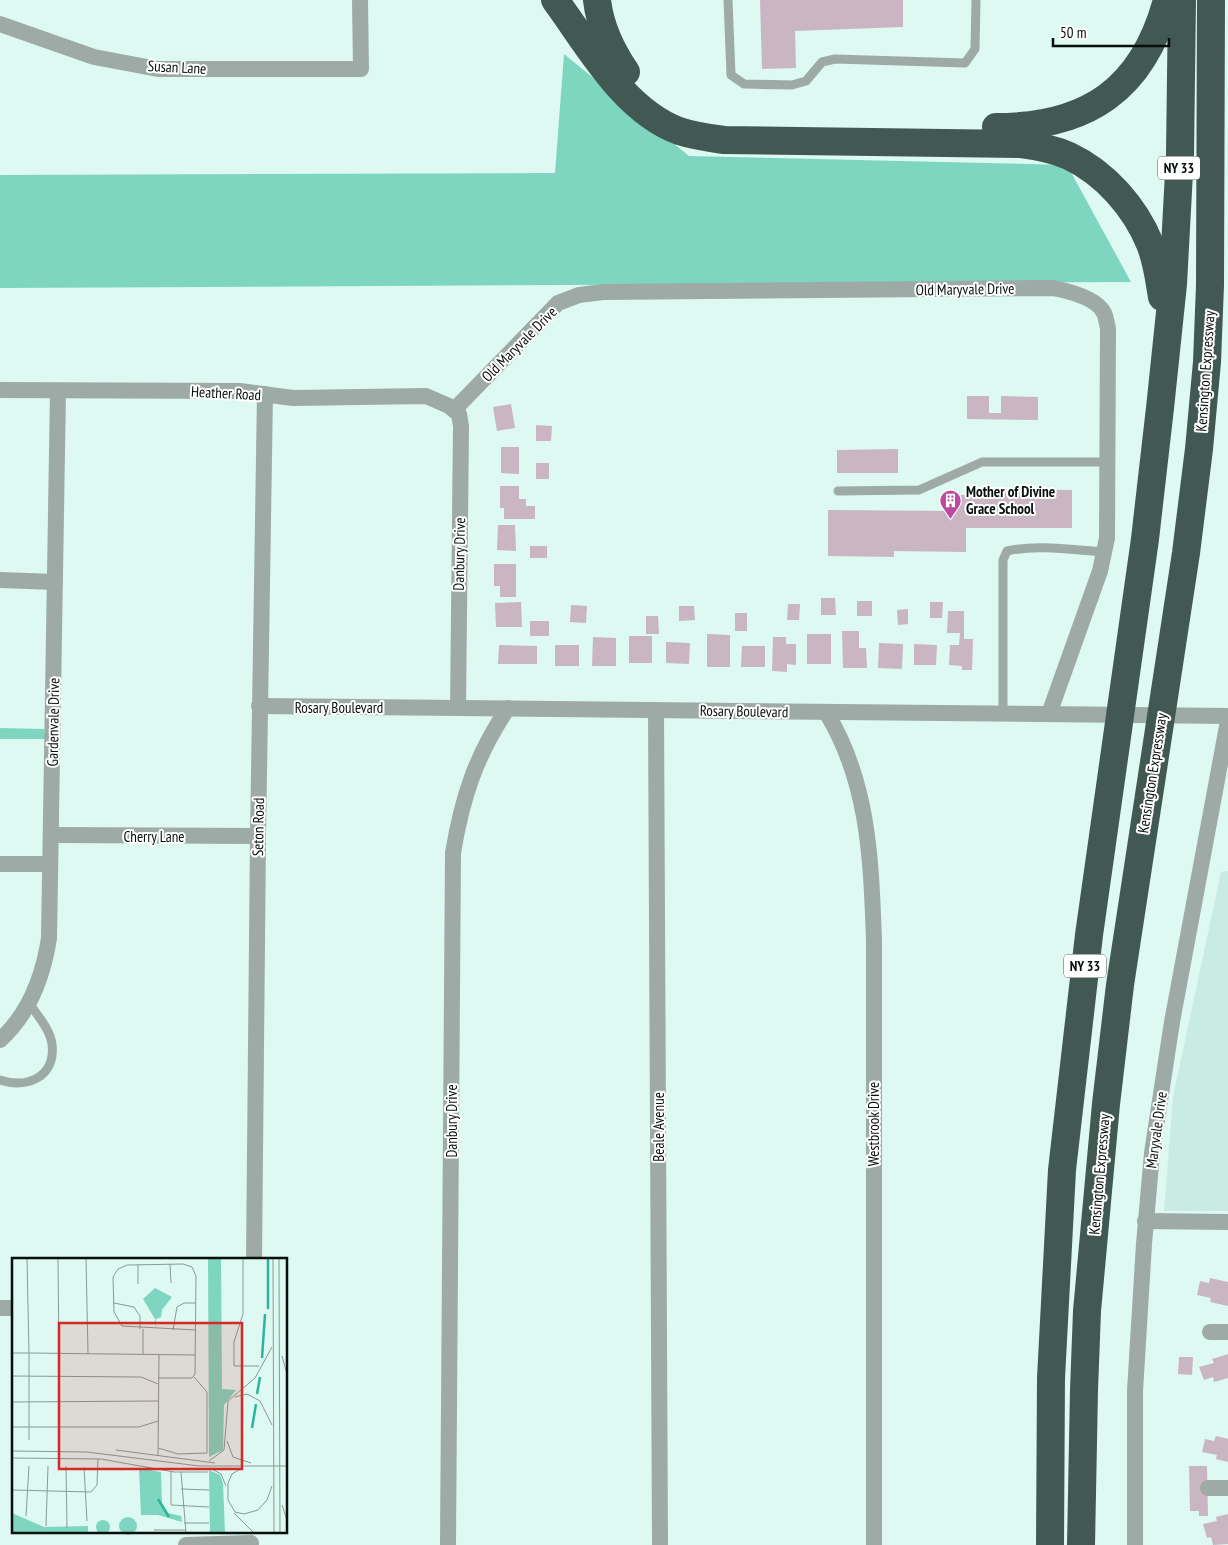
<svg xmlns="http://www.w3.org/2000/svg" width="1228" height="1545" font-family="'PT Sans Narrow',sans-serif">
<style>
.built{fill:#c8ece3}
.green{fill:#7ed6c1}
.building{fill:#cab5c3}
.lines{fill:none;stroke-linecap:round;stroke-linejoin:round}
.service{stroke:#9eaaa6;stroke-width:9}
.minor{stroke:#9eaaa6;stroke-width:16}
.motorway{stroke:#425953;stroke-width:28}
.labels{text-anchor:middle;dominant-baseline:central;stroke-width:4;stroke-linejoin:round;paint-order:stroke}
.shield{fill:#fff;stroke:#515755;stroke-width:1}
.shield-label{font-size:14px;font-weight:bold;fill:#060f0c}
.street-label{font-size:15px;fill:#060f0c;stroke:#fff}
.poi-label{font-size:15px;font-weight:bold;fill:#060f0c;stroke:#fff;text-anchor:start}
.inset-river{fill:none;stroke:#29b69c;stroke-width:2.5}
.inset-road{fill:none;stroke:#879b95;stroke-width:1}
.view{fill:#d62828;fill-opacity:0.15;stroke:#d62828;stroke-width:2.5}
.inset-edge{fill:none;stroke:#060f0c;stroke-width:2.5}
</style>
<rect width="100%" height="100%" fill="#ddf9f1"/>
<path class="built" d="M1228,871V1211H1164L1173,1097L1221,872Z"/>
<g class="green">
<path d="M564,54L689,156L1067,165L1131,282L0,288V175L555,173Z"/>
<path d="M0,728L44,729L46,739H0Z"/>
</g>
<g class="building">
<path d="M760,0H903V27L795,31L796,68L762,69Z"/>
<path d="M967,396H989V413H1001V396L1038,397V420L967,419Z"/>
<path d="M511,404L515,428L497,431L493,407Z"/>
<path d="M536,425L552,426L551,441H536Z"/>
<path d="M501,447H519V474L501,473Z"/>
<path d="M898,449V473H837V450Z"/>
<rect x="536" y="463" width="13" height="16"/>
<path d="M500,486H519V499H526V506H535V519H504V508H500Z"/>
<path d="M965,489L1072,490V528H966V552L894,551V557L828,556V510L957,511V495H965Z"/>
<path d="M498,525H515L516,551L497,550Z"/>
<rect x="530" y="546" width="17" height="12"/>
<path d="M494,564H516V597H500V586H494Z"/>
<path d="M821,598H835L836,615H821Z"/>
<rect x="857" y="601" width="15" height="15"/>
<path d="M521,602L522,627H496L495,603Z"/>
<path d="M930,602H943L942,618H930Z"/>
<path d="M788,604H800L799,620H787Z"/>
<path d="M571,605L587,606L586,623L570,622Z"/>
<path d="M679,606H694L695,620L679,621Z"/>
<path d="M908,609V624L898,625L897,610Z"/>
<path d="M948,611H964V639H973L972,670H962V666L949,665L950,645H959L960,633H947Z"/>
<rect x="735" y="613" width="12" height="18"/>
<path d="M646,616H658L659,634H646Z"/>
<rect x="530" y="621" width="19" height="15"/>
<path d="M842,631H859V648H866L867,668H843Z"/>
<path d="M707,634L730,635V667H707Z"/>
<rect x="807" y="634" width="24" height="30"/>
<rect x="629" y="636" width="23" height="27"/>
<path d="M593,637L616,638V666H592Z"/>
<path d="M773,637H786V644H796V665L787,664V672L772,671Z"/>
<path d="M666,642L690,643L689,664L666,663Z"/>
<path d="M879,643L903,644L902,669L878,668Z"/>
<path d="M914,644L937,645L936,665H914Z"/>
<path d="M499,645L537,646V664H498Z"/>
<rect x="555" y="645" width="24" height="21"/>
<path d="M742,646H765V667H741Z"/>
<path d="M1210,1278L1228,1282V1306L1210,1302L1211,1298L1197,1295L1200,1281L1209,1283Z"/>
<path d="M1228,1354V1378L1214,1382L1213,1377L1204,1380L1199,1367L1214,1363L1212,1359Z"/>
<path d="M1179,1357H1193L1192,1375L1178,1374Z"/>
<path d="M1216,1436L1228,1439V1462L1216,1459L1217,1455L1202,1452L1205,1439L1214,1441Z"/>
<path d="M1189,1466H1207L1208,1516H1199V1511H1190Z"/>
<path d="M1228,1514V1544L1213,1545L1211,1537L1207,1538L1203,1524L1217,1521L1216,1517Z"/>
</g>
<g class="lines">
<g class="service">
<path d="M728,0L731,75L744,84L792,85L806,81L822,62L835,59L965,63L975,49L976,0"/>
<path d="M838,491L919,490L982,462H1107"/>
<path d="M1003,714V560L1007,551C1038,544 1073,550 1104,552"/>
<path d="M0,1080C27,1089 56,1077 52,1044C50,1029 37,1015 29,1003"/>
</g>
<g class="minor">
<path d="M0,24L94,57L158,69H361L360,0"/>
<path d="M0,390L240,391L293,398L426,396L449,406L459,414L461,426L458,708"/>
<path d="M454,410L558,303L579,295L603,292L1053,288C1068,291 1097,298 1104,313C1106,317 1107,324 1108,329L1107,538L1100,571L1049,714"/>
<path d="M0,580L55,582"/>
<path d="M259,706L1228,716"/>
<path d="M656,710L660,1545"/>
<path d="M826,712C869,782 871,860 874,940V1545"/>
<path d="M51,835L258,836"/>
<path d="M0,864H50"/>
<path d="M0,1040C30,1013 43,977 49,938L58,391"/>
<path d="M1145,1221L1228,1222"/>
<path d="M254,1259L258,836L265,394"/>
<path d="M0,1308H14"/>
<path d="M1210,1332H1228"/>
<path d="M1208,1488H1228"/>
<path d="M186,1545L251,1543"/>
<path d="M448,1545L453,853C462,798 476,755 508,708"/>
<path d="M1135,1545V1391L1144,1244L1152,1153L1172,1022L1228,721"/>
</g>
<g class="motorway">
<path d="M555,0C589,46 623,110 679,131C694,136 709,138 724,140L1021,144C1037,146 1054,149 1069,156C1105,173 1135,207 1150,244C1157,261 1159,279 1162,297"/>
<path d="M597,0C600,27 611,50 626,72"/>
<path d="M996,127C1087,127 1143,90 1167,0"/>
<path d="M1050,1545L1051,1378L1062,1170L1089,935L1145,539L1160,408L1173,284L1180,154L1182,0"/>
<path d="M1081,1545L1084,1390L1087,1311L1106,1104L1120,985L1186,553L1199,449L1207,362L1210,285L1211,0"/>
</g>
</g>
<defs>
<symbol id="building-pin" viewBox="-11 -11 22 30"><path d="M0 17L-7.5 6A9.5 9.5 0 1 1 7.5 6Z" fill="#be49a1" stroke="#fff"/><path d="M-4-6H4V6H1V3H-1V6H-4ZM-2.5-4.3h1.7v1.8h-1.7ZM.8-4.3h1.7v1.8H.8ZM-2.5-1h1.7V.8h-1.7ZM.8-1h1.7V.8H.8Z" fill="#fff"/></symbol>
</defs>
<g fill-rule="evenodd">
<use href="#building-pin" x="938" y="488" width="25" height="34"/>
</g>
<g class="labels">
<g class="shield">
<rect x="1158" y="156.5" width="42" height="23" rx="4"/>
<rect x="1064" y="954.5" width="42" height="23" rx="4"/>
</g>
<g class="shield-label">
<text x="1179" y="168">NY 33</text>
<text x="1085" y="966">NY 33</text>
</g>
<g class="street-label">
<text transform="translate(177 67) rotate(3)">Susan Lane</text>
<text transform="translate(965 289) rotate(-1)">Old Maryvale Drive</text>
<text transform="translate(519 344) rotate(-45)">Old Maryvale Drive</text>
<text transform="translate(1205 371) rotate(-86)">Kensington Expressway</text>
<text transform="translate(226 393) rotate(3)">Heather Road</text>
<text transform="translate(459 554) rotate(-89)">Danbury Drive</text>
<text x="339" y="707">Rosary Boulevard</text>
<text transform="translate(744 711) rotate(1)">Rosary Boulevard</text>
<text transform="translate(53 722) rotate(-89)">Gardenvale Drive</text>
<text transform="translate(1152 773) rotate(-81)">Kensington Expressway</text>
<text transform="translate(258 827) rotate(-89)">Seton Road</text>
<text x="154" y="836">Cherry Lane</text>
<text transform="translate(451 1121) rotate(-90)">Danbury Drive</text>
<text transform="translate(873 1124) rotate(-90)">Westbrook Drive</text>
<text transform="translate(658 1127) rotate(-90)">Beale Avenue</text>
<text transform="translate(1156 1130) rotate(-82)">Maryvale Drive</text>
<text transform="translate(1099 1174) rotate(-85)">Kensington Expressway</text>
</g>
<g class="poi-label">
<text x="966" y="491">Mother of Divine<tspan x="966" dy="17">Grace School</tspan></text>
</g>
</g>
<g transform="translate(12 1258)">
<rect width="275" height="275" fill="#ddf9f1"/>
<path d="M196,0H209L210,131L224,132L212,147L211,192L197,199ZM143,30L160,39L150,52L149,59L144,61L143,71V61L131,41ZM127,210L149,214L150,245L156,255L169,258L170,264L146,257H129ZM197,212L208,217L211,225L213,275H198ZM0,255L32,269L76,268V275H0ZM107 268a9 9 0 1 1 18 0a9 9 0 1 1-18 0ZM84 269a7 7 0 1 1 14 0a7 7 0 1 1-14 0Z" fill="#7ed6c1"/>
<path class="inset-river" d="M256,51V0M250,100L253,56M245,136L248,119M240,170L244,146M146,241L157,259"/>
<path class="inset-road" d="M15,0L17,95L183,97M46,0L47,95M74,0L76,95M231,0V56L222,84V108H247M261,0L262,275M267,0L268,275M158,6L159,25M126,7V26M106,11L101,19L102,54L110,68L184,72M106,11L115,7L171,6L180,9M102,45L122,49L128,58V71M161,72L165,49L172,45H184M0,95H17V182M131,96V71M270,98L275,116M0,118L129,119L146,126M146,120H180L183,116L184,18L180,9M223,139L235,136L248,143L260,167M0,144L146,143M0,169H127L146,163M215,183L221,199L239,205M146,190L166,196L195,195V134L182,119M104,192L203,205M0,193L75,194L187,208H275M146,198L147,96M0,200L89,201L162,214H196M197,203L212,192L216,143L243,120L260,89M54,208L55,270M72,209L75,263M198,210L209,216L214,228M230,210L220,216L216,225V242L223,254L232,256L246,252L255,242L260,228M159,214V247L197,249M169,214L174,275M169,231L197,232M0,232L79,234L85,227L86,201M270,247L275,262M222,255L242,275M14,258L17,208M172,265H197M34,268L36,208M142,272H173"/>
<path class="view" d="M47,65H230V211H47Z"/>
<rect width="275" height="275" class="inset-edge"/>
</g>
<path d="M1053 38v8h116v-8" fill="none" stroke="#060f0c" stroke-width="2.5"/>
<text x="1060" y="38" font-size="15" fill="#060f0c" stroke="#ffffff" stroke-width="4" paint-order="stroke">50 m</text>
</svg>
